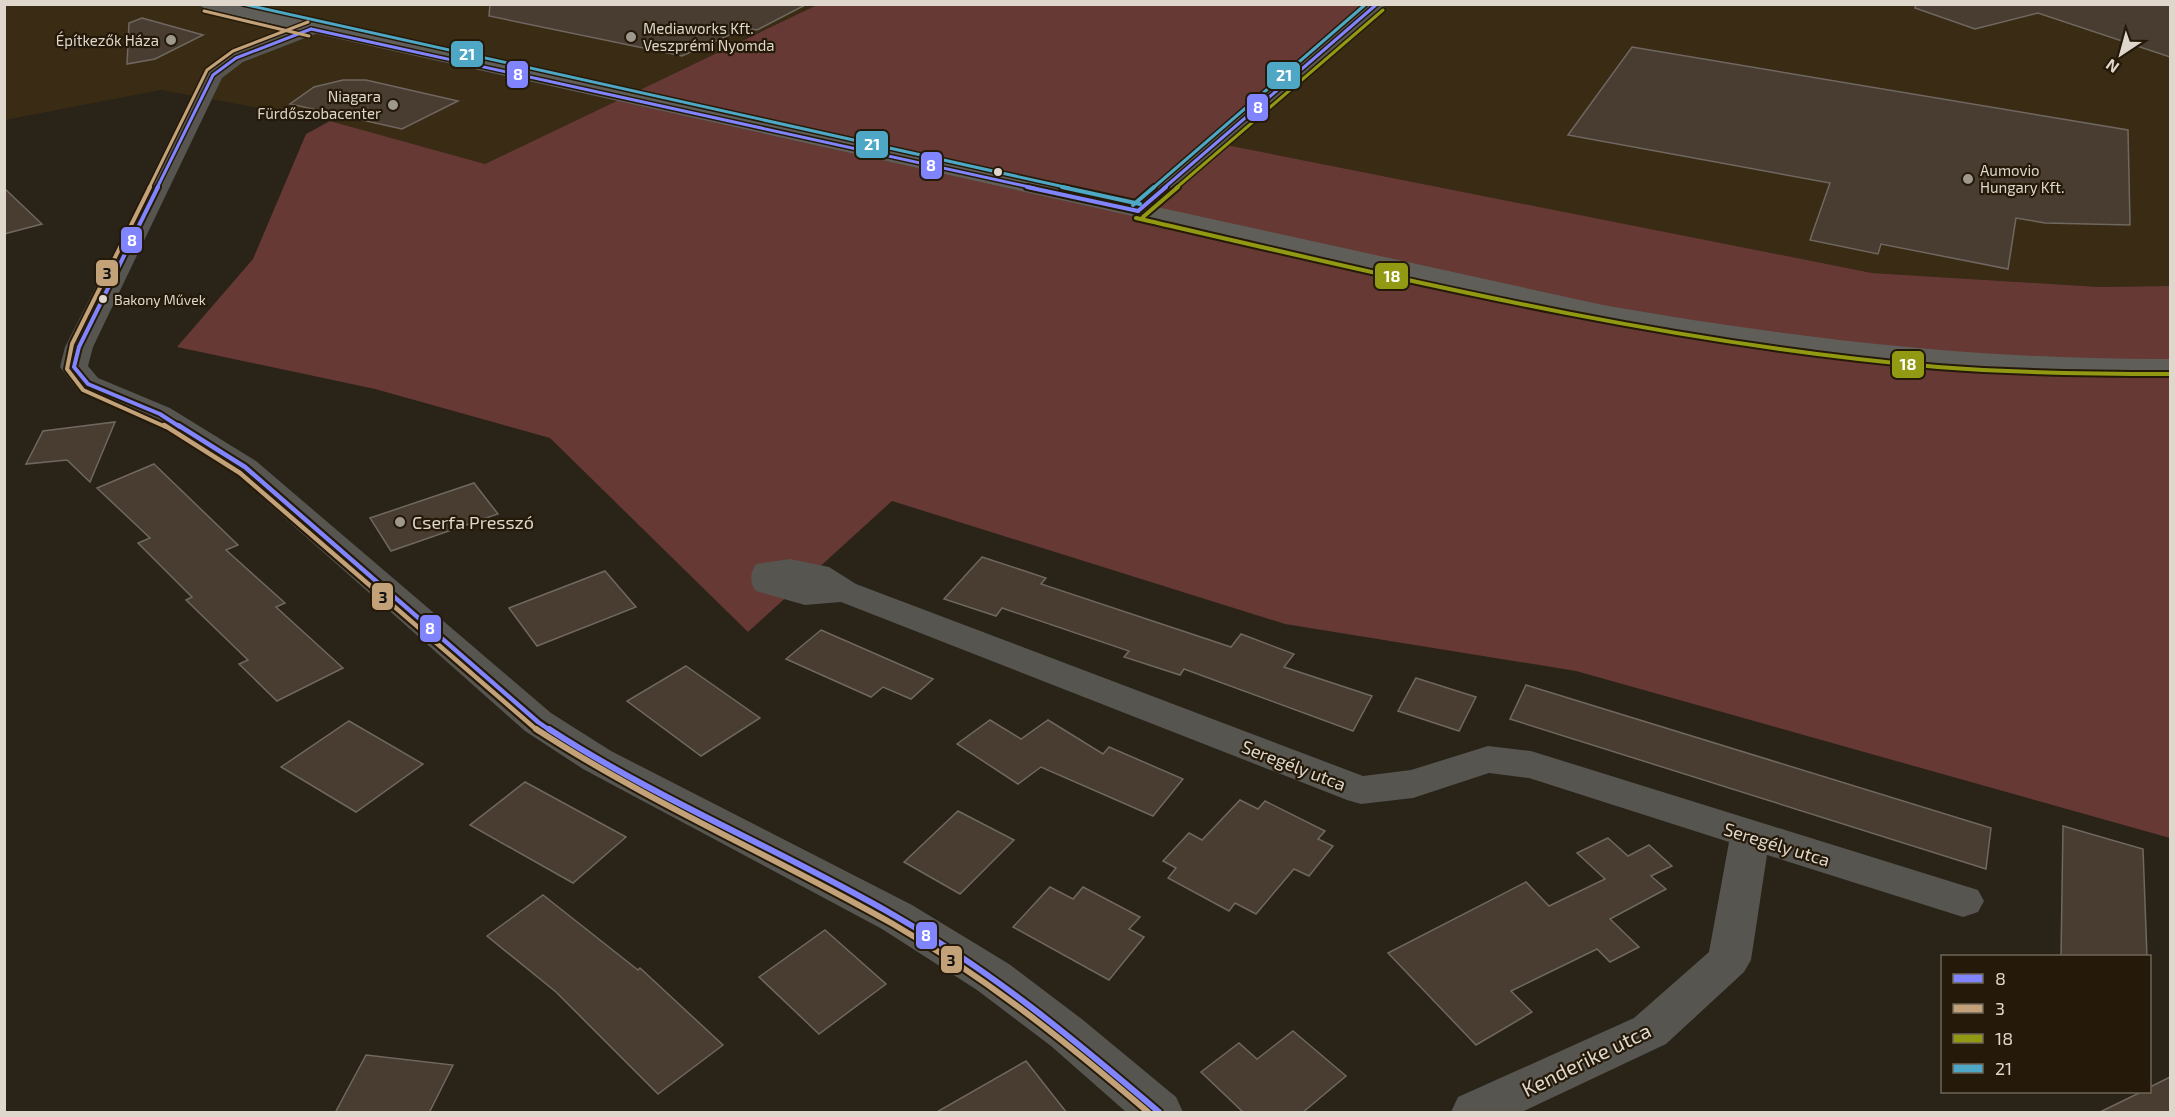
<svg xmlns="http://www.w3.org/2000/svg" width="2175" height="1117" font-family="'Exo 2',sans-serif">
<style>
.built{fill:#392b14}
.green{fill:#663934}
.building{fill:#493c30;stroke:#6f6860;stroke-width:1.5}
.lines{fill:none;stroke-linecap:round;stroke-linejoin:round}
.minor{fill:#565550;fill-rule:evenodd}
.primary{fill:#5f5e59;fill-rule:evenodd}
.bus-1-far3-casing{stroke:#251a09;stroke-width:6}
.bus-1-far2-casing{stroke:#251a09;stroke-width:8}
.bus-1-far1-casing{stroke:#251a09;stroke-width:9}
.bus-1-casing{stroke:#251a09;stroke-width:10}
.bus-2-far3-casing{stroke:#251a09;stroke-width:6}
.bus-2-far2-casing{stroke:#251a09;stroke-width:8}
.bus-2-far1-casing{stroke:#251a09;stroke-width:9}
.bus-2-casing{stroke:#251a09;stroke-width:10}
.bus-3-far1-casing{stroke:#251a09;stroke-width:6}
.bus-3-casing{stroke:#251a09;stroke-width:8}
.bus-4-far1-casing{stroke:#251a09;stroke-width:6}
.bus-4-casing{stroke:#251a09;stroke-width:8}
.bus-1-far3{stroke:#8084ff;stroke-width:3}
.bus-1-far2{stroke:#8084ff;stroke-width:4}
.bus-1-far1{stroke:#8084ff;stroke-width:4.5}
.bus-1{stroke:#8084ff;stroke-width:6}
.bus-2-far3{stroke:#c3a279;stroke-width:3}
.bus-2-far2{stroke:#c3a279;stroke-width:4}
.bus-2-far1{stroke:#c3a279;stroke-width:4.5}
.bus-2{stroke:#c3a279;stroke-width:6}
.bus-3-far1{stroke:#929a13;stroke-width:3}
.bus-3{stroke:#929a13;stroke-width:4}
.bus-4-far1{stroke:#4ea7c5;stroke-width:3}
.bus-4{stroke:#4ea7c5;stroke-width:4}
.poi-dot{fill:#9f988d;stroke:#251a09;stroke-width:2}
.bus-dot{fill:#dfd7cc;stroke:#251a09;stroke-width:2}
.labels{text-anchor:middle;dominant-baseline:central;stroke-width:4.5;stroke-linejoin:round;paint-order:stroke}
.far-bus-label{font-size:14px;fill:#dfd7cc;stroke:#251a09;text-anchor:start}
.far-poi-label{font-size:15px;fill:#dfd7cc;stroke:#251a09;text-anchor:start}
.poi-label{font-size:18px;fill:#dfd7cc;stroke:#251a09;text-anchor:start}
.street-label{font-size:18px;fill:#dfd7cc;stroke:#251a09}
.near-street-label{font-size:21px;fill:#dfd7cc;stroke:#251a09}
.line-badge{stroke:#251a09;stroke-width:2}
.badge-label{font-size:16px;text-anchor:middle;font-weight:bold;fill:#fff}
.pale-badge-label{font-size:16px;text-anchor:middle;font-weight:bold;fill:#111}
</style>
<rect width="100%" height="100%" fill="#292318"/>
<g class="built">
<path d="M5,5H817L485,164L330,121L161,90L5,120Z"/>
<path d="M1379,5H2170V286L2099,287L1872,273L1220,144Z"/>
</g>
<path class="green" d="M817,5H1379L1221,144L1872,273L2099,287L2170,286V838L1576,671L1285,624L892,501L748,632L550,438L375,389L177,347L253,259L306,134L330,121L485,164Z"/>
<g class="building">
<path d="M490,4H807L757,30L745,28L682,56L489,16Z"/>
<path d="M1916,4H2170V57L2038,13L1975,29L1915,8Z"/>
<path d="M142,18L203,35L155,59L127,64L129,23Z"/>
<path d="M1632,47L2128,130L2130,225L2045,223L2016,218L2008,269L1881,244L1878,254L1810,240L1830,183L1568,135Z"/>
<path d="M343,80H366L458,101L402,129L290,104L314,87Z"/>
<path d="M4,188L42,224L4,234Z"/>
<path d="M115,422L90,482L67,460L26,464L43,431Z"/>
<path d="M154,464L238,545L226,550L285,603L276,607L343,668L277,701L239,664L248,660L186,600L192,597L138,543L150,538L97,488Z"/>
<path d="M474,483L498,514L391,551L370,518Z"/>
<path d="M982,557L1046,578L1041,584L1231,647L1241,634L1294,654L1284,667L1372,696L1353,731L1184,669L1180,675L1124,657L1129,651L1002,608L996,616L944,599Z"/>
<path d="M605,571L636,607L537,646L509,608Z"/>
<path d="M821,630L933,679L911,699L883,687L871,697L786,659Z"/>
<path d="M686,666L760,718L701,756L627,701Z"/>
<path d="M1416,678L1476,697L1459,731L1398,711Z"/>
<path d="M1526,685L1991,828L1986,869L1510,719Z"/>
<path d="M990,720L1021,739L1048,720L1103,754L1109,747L1183,779L1153,816L1041,767L1018,784L957,744Z"/>
<path d="M349,721L423,764L356,812L281,767Z"/>
<path d="M525,782L626,837L573,883L470,825Z"/>
<path d="M1240,800L1258,809L1265,801L1325,831L1318,839L1333,846L1309,876L1294,869L1256,914L1235,903L1229,911L1168,878L1176,868L1163,861L1189,833L1202,840Z"/>
<path d="M958,811L1014,840L960,894L904,862Z"/>
<path d="M2063,826L2143,849L2147,957H2061Z"/>
<path d="M1608,838L1628,856L1649,845L1672,866L1651,876L1666,889L1610,919L1639,947L1610,962L1597,949L1511,991L1532,1012L1476,1045L1388,953L1526,882L1549,906L1605,879L1577,853Z"/>
<path d="M1050,887L1073,899L1083,887L1140,917L1129,929L1144,937L1109,980L1013,927Z"/>
<path d="M543,895L638,970L640,968L723,1045L658,1094L556,992L487,936Z"/>
<path d="M825,930L886,984L819,1034L759,977Z"/>
<path d="M1293,1031L1346,1076L1302,1113H1244L1201,1072L1239,1043L1257,1059Z"/>
<path d="M366,1055L453,1065L429,1113H335Z"/>
<path d="M1026,1061L1067,1113H935Z"/>
<path d="M2170,1077V1113H2098L2141,1092H2150V1087Z"/>
</g>
<g class="lines">
<g class="minor">
<path d="M1366,4H1387L1146,216H1130L1126,211L1130,206Z"/>
<path d="M311,23L320,29L318,33L243,62L222,78L93,347L88,366L98,378L170,408L256,461L551,713L611,751L912,905L1009,964L1083,1020L1176,1097L1183,1112H1126L1051,1046L977,990L882,929L583,769L525,731L234,473L150,420L78,390L60,367L65,347L206,71L229,54Z"/>
<path d="M790,559L829,567L856,584L1363,776L1411,770L1488,746L1531,751L1978,890L1984,901L1978,912L1963,917L1767,855L1751,960L1744,972L1666,1044L1522,1112H1451L1458,1097L1634,1018L1709,952L1729,842L1529,778L1489,773L1413,798L1361,804L1347,800L841,602L805,605L756,591C749,582 750,574 756,564Z"/>
</g>
<path class="primary" d="M197,4H233L1603,305C1791,338 1979,360 2170,359V375C1980,382 1790,354 1603,321L206,9Z"/>
<defs>
<g id="bus-1-far3">
<path d="M311,29L1034,188"/>
<path d="M157,188L213,75L236,58L311,29"/>
<path d="M1164,188L1377,4"/>
</g>
<g id="bus-1-far2">
<path d="M158,187L79,347L74,367L88,384L160,414L180,427"/>
<path d="M1027,187L1138,211"/>
<path d="M1138,211L1166,187"/>
</g>
<path id="bus-1-far1" d="M178,425L245,467L538,722L551,731"/>
<path id="bus-1" d="M549,729C660,801 783,851 897,917C993,972 1076,1041 1159,1112"/>
<g id="bus-2-far3">
<path d="M204,11L309,36"/>
<path d="M149,188L207,70L233,51L308,22"/>
</g>
<path id="bus-2-far2" d="M150,187L72,344L67,369L83,390L166,427"/>
<path id="bus-2-far1" d="M164,425L240,473L538,731"/>
<path id="bus-2" d="M536,729C650,803 775,857 893,924C988,979 1065,1041 1148,1112"/>
<path id="bus-3-far1" d="M1176,188L1383,10"/>
<g id="bus-3">
<path d="M1143,217L1178,187"/>
<path d="M1136,218C1401,279 1667,344 1938,367C2015,373 2093,374 2170,374"/>
</g>
<g id="bus-4-far1">
<path d="M243,4L1069,188"/>
<path d="M1153,188L1366,4"/>
</g>
<g id="bus-4">
<path d="M1062,187L1140,204"/>
<path d="M1133,205L1154,187"/>
</g>
</defs>
<use href="#bus-1-far3" class="bus-1-far3-casing"/>
<use href="#bus-1-far2" class="bus-1-far2-casing"/>
<use href="#bus-1-far1" class="bus-1-far1-casing"/>
<use href="#bus-1" class="bus-1-casing"/>
<use href="#bus-2-far3" class="bus-2-far3-casing"/>
<use href="#bus-2-far2" class="bus-2-far2-casing"/>
<use href="#bus-2-far1" class="bus-2-far1-casing"/>
<use href="#bus-2" class="bus-2-casing"/>
<use href="#bus-3-far1" class="bus-3-far1-casing"/>
<use href="#bus-3" class="bus-3-casing"/>
<use href="#bus-4-far1" class="bus-4-far1-casing"/>
<use href="#bus-4" class="bus-4-casing"/>
<use href="#bus-1-far3" class="bus-1-far3"/>
<use href="#bus-1-far2" class="bus-1-far2"/>
<use href="#bus-1-far1" class="bus-1-far1"/>
<use href="#bus-1" class="bus-1"/>
<use href="#bus-2-far3" class="bus-2-far3"/>
<use href="#bus-2-far2" class="bus-2-far2"/>
<use href="#bus-2-far1" class="bus-2-far1"/>
<use href="#bus-2" class="bus-2"/>
<use href="#bus-3-far1" class="bus-3-far1"/>
<use href="#bus-3" class="bus-3"/>
<use href="#bus-4-far1" class="bus-4-far1"/>
<use href="#bus-4" class="bus-4"/>
</g>
<g class="poi-dot">
<circle cx="631" cy="37" r="6"/>
<circle cx="171" cy="40" r="6"/>
<circle cx="393" cy="105" r="6"/>
<circle cx="1968" cy="179" r="6"/>
<circle cx="400" cy="522" r="6"/>
</g>
<g class="bus-dot">
<circle cx="998" cy="172" r="5"/>
<circle cx="103" cy="299" r="5"/>
</g>
<g class="labels">
<g class="far-bus-label">
<text x="114" y="299">Bakony Művek</text>
</g>
<g class="far-poi-label">
<text x="643" y="28">Mediaworks Kft.<tspan x="643" dy="17">Veszprémi Nyomda</tspan></text>
<text x="159" y="40" text-anchor="end">Építkezők Háza</text>
<text x="381" y="96" text-anchor="end">Niagara<tspan x="381" dy="17">Fürdőszobacenter</tspan></text>
<text x="1980" y="170">Aumovio<tspan x="1980" dy="17">Hungary Kft.</tspan></text>
</g>
<g class="poi-label">
<text x="412" y="522">Cserfa Presszó</text>
</g>
<g class="street-label">
<text transform="translate(1294 765) rotate(21)">Seregély utca</text>
<text transform="translate(1777 844) rotate(17)">Seregély utca</text>
</g>
<g class="near-street-label">
<text transform="translate(1586 1059) rotate(-26)">Kenderike utca</text>
</g>
</g>
<g class="line-badge">
<rect x="450" y="40" width="34" height="28" rx="6" fill="#4ea7c5"/>
<rect x="506" y="60" width="23" height="29" rx="6" fill="#8084ff"/>
<rect x="1266" y="61" width="35" height="29" rx="6" fill="#4ea7c5"/>
<rect x="1246" y="93" width="23" height="29" rx="6" fill="#8084ff"/>
<rect x="855" y="130" width="34" height="29" rx="6" fill="#4ea7c5"/>
<rect x="920" y="151" width="23" height="29" rx="6" fill="#8084ff"/>
<rect x="120" y="226" width="23" height="28" rx="6" fill="#8084ff"/>
<rect x="95" y="259" width="24" height="28" rx="6" fill="#c3a279"/>
<rect x="1374" y="262" width="35" height="28" rx="6" fill="#929a13"/>
<rect x="1891" y="350" width="34" height="29" rx="6" fill="#929a13"/>
<rect x="371" y="582" width="23" height="29" rx="6" fill="#c3a279"/>
<rect x="419" y="614" width="23" height="29" rx="6" fill="#8084ff"/>
<rect x="915" y="921" width="23" height="29" rx="6" fill="#8084ff"/>
<rect x="940" y="945" width="23" height="29" rx="6" fill="#c3a279"/>
</g>
<g class="badge-label">
<text x="467" y="60">21</text>
<text x="518" y="80">8</text>
<text x="1284" y="81">21</text>
<text x="1258" y="113">8</text>
<text x="872" y="150">21</text>
<text x="931" y="171">8</text>
<text x="132" y="246">8</text>
<text x="1392" y="282">18</text>
<text x="1908" y="370">18</text>
<text x="430" y="634">8</text>
<text x="926" y="941">8</text>
</g>
<g class="pale-badge-label">
<text x="107" y="279">3</text>
<text x="383" y="603">3</text>
<text x="951" y="966">3</text>
</g>
<rect width="2175" height="1117" fill="none" stroke="#dfd7cc" stroke-width="12"/>
<rect x="1941" y="955" width="210" height="138" fill="#251a09" stroke="#6f6657" stroke-width="1.5"/>
<rect x="1953" y="974" width="30" height="9" fill="#8084ff" stroke="#6f6657" stroke-width="1.5"/>
<text x="1995" y="985" font-size="18" fill="#dfd7cc">8</text>
<rect x="1953" y="1004" width="30" height="9" fill="#c3a279" stroke="#6f6657" stroke-width="1.5"/>
<text x="1995" y="1015" font-size="18" fill="#dfd7cc">3</text>
<rect x="1953" y="1034" width="30" height="9" fill="#929a13" stroke="#6f6657" stroke-width="1.5"/>
<text x="1995" y="1045" font-size="18" fill="#dfd7cc">18</text>
<rect x="1953" y="1064" width="30" height="9" fill="#4ea7c5" stroke="#6f6657" stroke-width="1.5"/>
<text x="1995" y="1075" font-size="18" fill="#dfd7cc">21</text>
<g transform="translate(2121 54) rotate(216)" stroke="#251a09" stroke-width="4.5" paint-order="stroke">
<path d="M0-4.5L10 22L0 15L-10 22Z" fill="#dfd7cc"/>
<text y="-9" font-size="16" font-weight="bold" text-anchor="middle" fill="#dfd7cc">N</text>
</g>
</svg>
